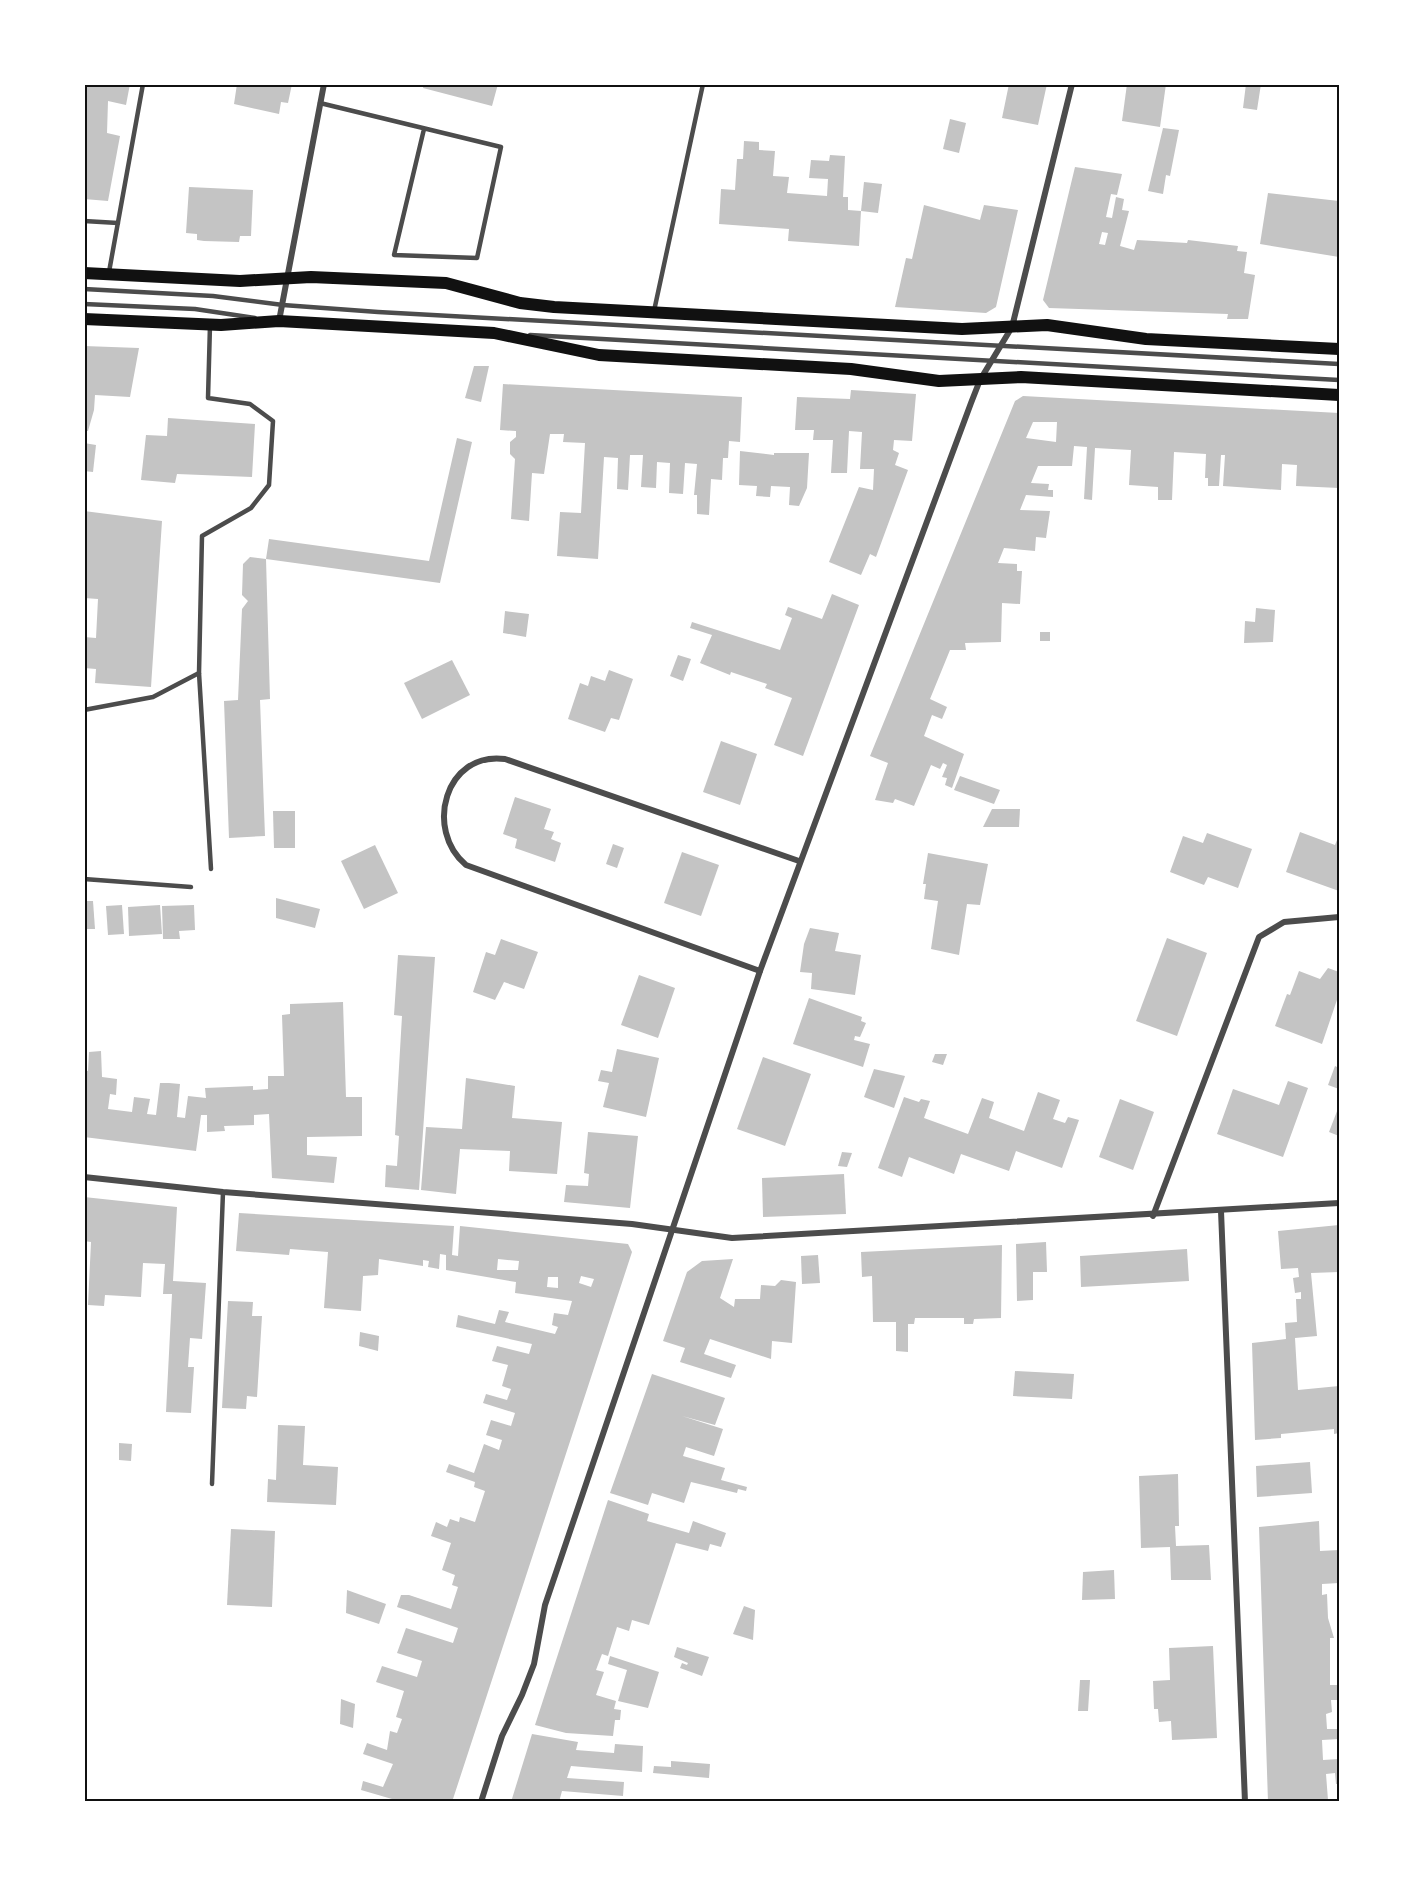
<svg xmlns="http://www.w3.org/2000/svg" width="1423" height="1886" font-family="Inter,sans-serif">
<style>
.building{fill:#c4c4c4;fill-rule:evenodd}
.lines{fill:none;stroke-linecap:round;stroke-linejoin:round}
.service{stroke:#4c4c4c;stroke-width:4.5}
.minor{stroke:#4c4c4c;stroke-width:6}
.secondary{stroke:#111;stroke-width:12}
.neatline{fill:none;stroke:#111;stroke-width:2}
</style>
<rect width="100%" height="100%" fill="#fff"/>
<g class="building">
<path d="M84,84H130L126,105L108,101L107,133L120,136L108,201L84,199Z"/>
<path d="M237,84H292L288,103L281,102L279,114L234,104Z"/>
<path d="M424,84H498L492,106L423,88Z"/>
<path d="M1009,84H1047L1038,125L1002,118Z"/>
<path d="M1127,84H1166L1160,127L1122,121Z"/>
<path d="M1246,84H1261L1257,110L1243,108Z"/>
<path d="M950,119L966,123L959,153L943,149Z"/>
<path d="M1163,128L1179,130L1170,176L1166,175L1163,194L1148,191Z"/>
<path d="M744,141L759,142V150L775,151L773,176L789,177L787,193L827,196L828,179L809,178L811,160L829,161L830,155L845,156L843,197H848V210L861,211L859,246L788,241L789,229L719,224L721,189L735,190L737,159H743Z"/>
<path d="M1075,167L1122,174L1117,195L1111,194L1106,217L1112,218L1116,197L1124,199L1122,210L1129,211L1120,246L1134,250L1137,240L1187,243L1188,240L1238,246L1237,251L1247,252L1244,273L1255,275L1248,319H1227L1228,314L1049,308L1043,300ZM1102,232L1108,233L1105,245L1099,244Z"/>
<path d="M864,182L882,184L878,213L861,211Z"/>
<path d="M189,187L253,190L251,236H240L239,242L204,241L197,240V234L186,233Z"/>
<path d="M1268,193L1339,201V257L1260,244Z"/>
<path d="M924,205L980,220L984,205L1018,210L996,307L986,313L895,307L906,258L912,259Z"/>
<path d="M84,346L139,348L130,397L95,395L94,410L88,431H84Z"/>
<path d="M474,366H489L481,402L465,398Z"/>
<path d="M503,384L742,397L740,442L729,441L728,458H723L722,480L711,479L709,515L697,514V495H694L697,464L685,463L683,494L669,493L670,463L657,462L656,488L641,487L643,455H630L628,490L617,489L618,458L604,457L598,559L557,556L560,512L581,513L585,443L563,442L564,434H550L544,474L532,473L529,521L511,519L515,459L510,454V442L516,437V431L500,430Z"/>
<path d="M851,390L916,394L912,441L894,440L893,450L899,453L895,465L908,470L876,557L870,554L861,575L829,562L859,487L873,490L874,469H860L862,432L849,431L847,473H831L833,440H813L814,430H795L797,397L850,399Z"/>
<path d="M1023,396L1339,413V488L1296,486L1297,465L1282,464L1281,490L1223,486L1225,455H1221L1219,486H1208V478H1205L1206,454L1174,452L1172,500H1158V487L1129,485L1131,450L1095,448L1092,500L1084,499L1087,447L1074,446L1072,466H1038L1031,483L1049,484L1048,490H1053V497L1026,495L1020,510L1050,511L1046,538L1036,537L1035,551L1004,548L998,563L1017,564V571H1022L1020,604L1002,603L1001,642L965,643L966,650H950L930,699L947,707L942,719L932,715L924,736L964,754L952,788L945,785L947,778L942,777L947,765L943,763L940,769L931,765L914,806L895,799L893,803L875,800L888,763L870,756L1015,401ZM1033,422H1057L1056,442L1026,438Z"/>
<path d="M168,418L255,424L252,477L177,474L175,483L141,480L146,435L167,436Z"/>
<path d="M457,438L472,442L440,583L266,559L269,539L429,561Z"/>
<path d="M84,443L96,445L93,472L84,471Z"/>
<path d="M740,451L774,455V453H809L807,488L799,506L789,505L790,487L771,486L770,497L756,496L757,486L739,485Z"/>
<path d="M84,511L162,521L151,687L95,683L96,669L84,668V637L96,638L98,599L84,598Z"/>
<path d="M250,557L266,559L270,699L260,700L265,836L229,838L224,701L238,700L242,609L248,601L242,595L243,564Z"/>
<path d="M832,594L859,605L803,756L774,745L792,698L765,688L767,684L731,672L730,675L700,663L712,635L690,628L692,622L780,650L792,618L785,615L788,607L822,619Z"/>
<path d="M1256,608L1275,610L1273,642L1244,643L1245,621L1255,622Z"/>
<path d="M505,611L529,614L526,637L503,633Z"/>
<rect x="1040" y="632" width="10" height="9"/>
<path d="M678,655L691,659L683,681L670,676Z"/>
<path d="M452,660L470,695L422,719L404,683Z"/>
<path d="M609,670L633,679L619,720L611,718L605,732L568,719L580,683L588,686L591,676L605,681Z"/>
<path d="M721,741L757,754L740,805L703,792Z"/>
<path d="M960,776L1000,790L994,804L954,790Z"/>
<path d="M515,797L551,809L544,829L554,832L551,839L561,843L555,862L515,848L517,839L503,834Z"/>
<path d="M992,809H1020L1019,827H983Z"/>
<path d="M273,811H295V848H274Z"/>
<path d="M1300,832L1335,845L1339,835V891L1286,872Z"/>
<path d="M1207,833L1252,849L1238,888L1208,877L1204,885L1170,872L1183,836L1203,843Z"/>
<path d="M613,844L624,848L617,868L606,864Z"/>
<path d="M375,845L398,893L364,909L341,861Z"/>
<path d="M682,852L719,865L701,916L664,903Z"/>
<path d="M928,853L988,864L980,905L967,904L959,955L931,949L938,901L924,899L926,884H923Z"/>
<path d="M276,898L320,909L315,928L276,918Z"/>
<path d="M84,901H93L95,929H84Z"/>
<path d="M122,905L124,934L108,935L106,906Z"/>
<path d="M160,905L162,934L129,936L128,907Z"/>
<path d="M194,905L195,930L179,931L180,939H163L162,906Z"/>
<path d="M810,928L839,933L835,951L861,955L855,995L811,989L812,973L800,972L804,944Z"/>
<path d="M1167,938L1207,953L1177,1036L1136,1021Z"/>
<path d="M501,939L538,952L524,989L504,982L495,1000L473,992L486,952L495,955Z"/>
<path d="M398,955L435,957L419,1190L385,1187L386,1165L397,1166L399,1136L395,1135L402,1016L394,1015Z"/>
<path d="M1328,968L1339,972V994L1322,1044L1275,1026L1287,994L1290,995L1299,971L1320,979Z"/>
<path d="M639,975L675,988L658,1038L621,1025Z"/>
<path d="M809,998L862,1017L861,1021L866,1023L860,1037L855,1036L854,1040L870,1044L863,1067L793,1044Z"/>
<path d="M343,1002L346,1097H362V1136L307,1137V1155L337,1157L334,1183L272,1178L269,1114L254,1115V1125L224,1126L225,1131L207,1132V1115H201L196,1151L84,1137V1070L88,1071L89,1052L101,1051L102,1077L117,1079L116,1095L110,1094L108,1109L132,1112L134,1097L150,1099L147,1114L156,1115L160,1083H169L180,1084L177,1117L185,1118L188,1096L206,1098L205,1088L253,1086V1090L268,1089V1076H284L282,1015L290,1014V1004Z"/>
<path d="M617,1049L659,1058L646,1117L603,1107L609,1083L598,1081L601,1070L612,1072Z"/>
<path d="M935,1054H947L943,1065L932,1062Z"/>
<path d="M763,1057L811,1074L785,1146L737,1129Z"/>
<path d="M1335,1066L1339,1068V1089L1328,1085Z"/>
<path d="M874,1069L905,1076L894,1108L864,1097Z"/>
<path d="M466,1078L515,1086L512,1118L562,1122L557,1174L509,1171L510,1151L460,1149L456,1194L421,1190L426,1127L462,1129Z"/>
<path d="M1288,1081L1308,1088L1283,1157L1217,1134L1233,1089L1279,1105Z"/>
<path d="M1038,1092L1060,1100L1053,1119L1065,1123L1068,1117L1079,1120L1062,1168L1016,1151L1009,1171L961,1154L954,1174L909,1157L902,1177L878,1168L904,1097L919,1102L921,1099L930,1101L924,1118L968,1134L982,1098L994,1102L989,1118L1024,1131Z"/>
<path d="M1120,1099L1154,1112L1133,1170L1099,1157Z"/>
<path d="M1339,1106V1136L1329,1132Z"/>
<path d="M588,1132L638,1136L630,1208L564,1202L566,1185L588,1186L589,1174L584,1173Z"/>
<path d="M842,1152L852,1153L847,1167L838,1166Z"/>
<path d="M844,1174L846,1214L763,1217L762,1178Z"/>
<path d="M84,1197L177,1207L173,1281L206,1283L202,1339L190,1338L188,1367H194L191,1413L166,1412L172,1294H163L165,1264L143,1263L141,1297L105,1295L104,1306L88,1305L91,1242L84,1241Z"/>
<path d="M239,1213L454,1226L452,1255L458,1256L460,1226L628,1244L632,1252L452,1802H391L392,1799L361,1790L363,1781L383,1787L393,1764L363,1754L367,1743L387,1750L390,1731L397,1733L402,1719L396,1717L404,1691L376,1682L382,1666L417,1677L422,1661L397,1653L406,1628L453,1643L458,1628L397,1607L401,1595H409L451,1609L458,1587L452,1585L455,1575L442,1570L451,1543L431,1536L436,1522L447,1527L450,1519L459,1522L460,1517L475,1522L485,1491L474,1487L475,1482L446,1472L449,1464L474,1473L484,1444L499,1450L502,1440L486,1435L491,1420L511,1426L515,1413L483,1403L486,1394L507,1400L511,1389L502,1386L508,1365L492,1361L497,1346L529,1354L532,1344L456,1327L458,1315L495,1324L499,1310L509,1312L505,1322L555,1334L558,1327L552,1325L554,1313L568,1315L572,1301L515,1293L516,1282L446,1270V1255L440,1254L439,1269L428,1267L429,1261L423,1260V1266L379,1259L378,1275L363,1276L361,1311L324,1308L328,1252L290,1249L289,1255L236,1251ZM498,1259L519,1261L518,1270H497ZM581,1276L594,1279L591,1287L579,1283ZM548,1277H558V1288L547,1287Z"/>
<path d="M1339,1225V1272L1311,1273L1317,1336L1295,1338L1298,1390L1339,1386V1433L1334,1434V1429L1281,1434V1438L1255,1440L1252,1343L1286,1339L1285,1323L1297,1322L1296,1299H1301V1292L1295,1293L1293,1278L1299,1277L1298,1268L1281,1269L1278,1231Z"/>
<path d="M1046,1242L1047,1272H1033V1300L1017,1301L1016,1244Z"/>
<path d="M1002,1245L1001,1318L974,1319L973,1324H964V1318H915L914,1324H908V1352L896,1351V1322H873L872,1276L862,1277L861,1252Z"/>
<path d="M1187,1249L1189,1281L1081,1287L1080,1256Z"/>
<path d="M818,1255L820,1283L802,1284L801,1256Z"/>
<path d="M733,1259L720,1298L734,1307L735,1299H760L761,1285L775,1286L781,1280L796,1282L792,1343L772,1341L771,1359L710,1339L704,1354L736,1365L731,1378L680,1362L685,1348L663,1341L687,1272L702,1261Z"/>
<path d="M228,1301L253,1302L252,1316H262L257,1397L247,1396L246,1409L222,1408Z"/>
<path d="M360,1332L379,1336L378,1351L359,1346Z"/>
<path d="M1015,1371L1074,1374L1072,1399L1013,1396Z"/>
<path d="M652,1374L725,1398L715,1425L682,1416L723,1429L714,1456L686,1447L683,1456L725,1468L721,1480L747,1487L746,1491L738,1489L737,1493L691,1482L684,1503L652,1493L648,1505L610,1493Z"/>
<path d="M278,1425L305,1426L303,1465L338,1467L336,1505L267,1502L268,1479L276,1480Z"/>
<path d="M119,1443L132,1444L131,1461L119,1460Z"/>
<path d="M1310,1462L1312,1493L1257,1497L1256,1466Z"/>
<path d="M1178,1474L1179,1526H1175L1176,1546L1209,1545L1211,1580H1171L1170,1547L1141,1548L1139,1476Z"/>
<path d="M608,1500L649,1514L647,1521L689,1533L693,1521L726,1533L721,1547L710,1544L708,1551L676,1543L649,1625L632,1620L629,1631L617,1627L608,1656L602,1654L596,1670L604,1672L596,1695L616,1701L614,1709L621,1710L620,1720H615L613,1736L566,1733L535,1725Z"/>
<path d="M1319,1521L1320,1551L1339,1550V1583L1322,1584V1595L1327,1594L1328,1618L1334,1638H1330V1685H1339V1700H1331L1332,1712L1326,1714L1327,1729H1339V1739L1322,1740L1323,1760L1339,1759V1784H1336L1335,1773L1326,1774L1328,1800L1339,1799V1802H1268L1259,1527Z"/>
<path d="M231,1529L275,1531L272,1607L227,1605Z"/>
<path d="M1114,1570L1115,1599L1082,1600L1083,1572Z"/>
<path d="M347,1590L386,1604L379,1624L346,1613Z"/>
<path d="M744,1606L755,1610L753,1640L733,1634Z"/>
<path d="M1213,1646L1217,1738L1172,1740L1171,1721L1159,1722L1158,1709H1154L1153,1681L1170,1680L1169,1648Z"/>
<path d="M677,1647L709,1657L702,1676L680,1668L682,1663L687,1665L688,1663L674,1657Z"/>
<path d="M610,1656L659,1672L648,1708L618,1701L627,1670L608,1664Z"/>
<path d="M1080,1680H1090L1088,1711H1078Z"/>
<path d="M341,1699L355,1704L353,1728L340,1724Z"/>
<path d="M532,1734L578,1742L576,1750L614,1753L615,1744L643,1746L642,1772L571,1766L567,1778L624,1782L623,1796L562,1791L559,1802H511Z"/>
<path d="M671,1761L710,1764L709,1778L653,1773L654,1766L671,1767Z"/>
</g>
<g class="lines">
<g class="service">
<path d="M320,103L501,147L477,258L394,255L424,129"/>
<path d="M84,221L118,223"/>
<path d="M109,272L143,84"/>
<path d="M84,289L213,296L283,305L378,312L1339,364"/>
<path d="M84,304L195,309L255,318"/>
<path d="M654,311L703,84"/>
<path d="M210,325L208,398L250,404L273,421L269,485L251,508L202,536L199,673L211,869"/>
<path d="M530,335L1339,380"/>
<path d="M84,710L153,697L199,673"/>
<path d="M84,879L191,887"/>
<path d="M212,1484L223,1192"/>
</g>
<g class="minor">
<path d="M279,321L324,84"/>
<path d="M760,971L466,865C424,830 445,751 505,759L799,861"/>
<path d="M84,1177L223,1192L632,1224L732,1238L1339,1203"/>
<path d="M1221,1211L1245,1802"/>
<path d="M1153,1216L1259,937L1284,922L1339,917"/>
<path d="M481,1802L502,1736L522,1695L534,1664L545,1605L760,971L971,403L980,380L1012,327L1072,84"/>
</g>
<g class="secondary">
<path d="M84,273L240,281L311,277L446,283L520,303L554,307L962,329L1047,325L1146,339L1339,349"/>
<path d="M84,319L221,325L279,321L494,333L599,355L851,369L939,381L1021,377L1339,395"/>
</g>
</g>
<rect width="1423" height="1886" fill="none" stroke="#ffffff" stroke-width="171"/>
<rect x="86" y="86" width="1252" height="1714" class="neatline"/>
</svg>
